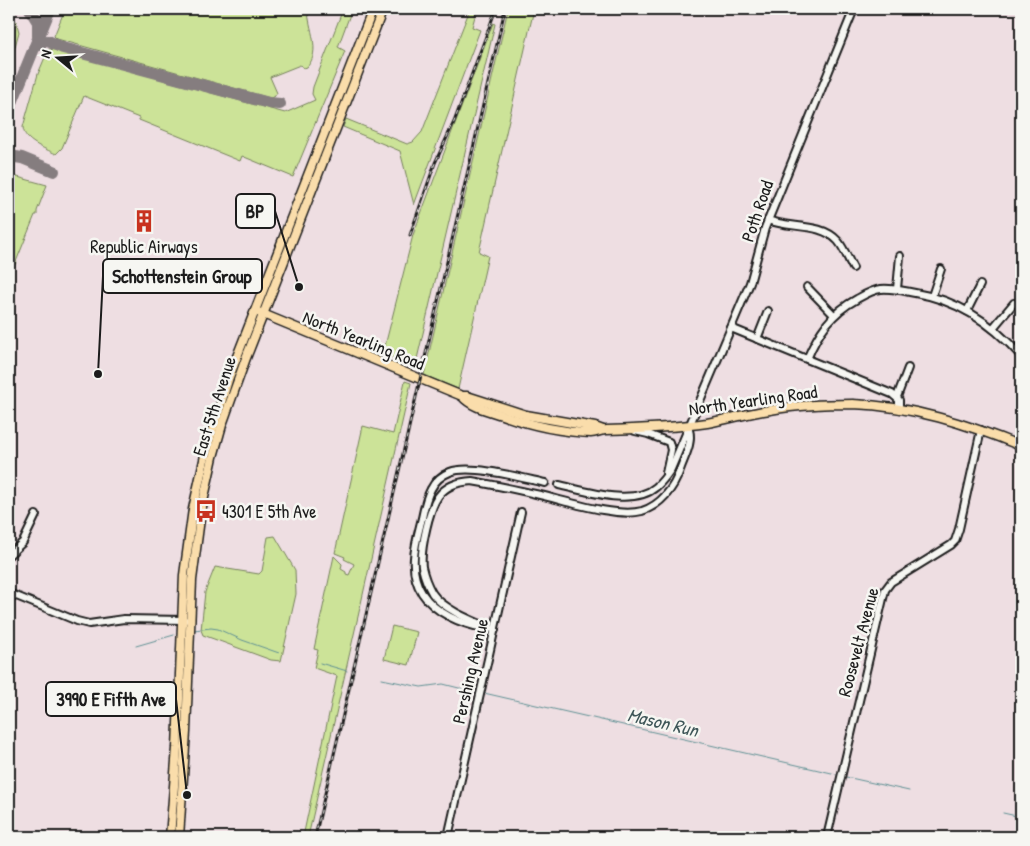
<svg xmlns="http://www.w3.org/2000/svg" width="1030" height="846" font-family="'Patrick Hand',sans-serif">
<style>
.green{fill:#cce398;stroke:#74805a}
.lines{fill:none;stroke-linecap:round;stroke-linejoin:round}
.stream{stroke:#609194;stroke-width:1}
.taxiway{stroke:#857d7f;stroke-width:12}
.minor-tunnel{stroke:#c4b7ba;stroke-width:6;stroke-dasharray:6 3;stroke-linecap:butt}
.minor-casing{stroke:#1c1c1c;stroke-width:10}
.major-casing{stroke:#1c1c1c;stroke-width:11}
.minor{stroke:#f6f6f2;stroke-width:6}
.major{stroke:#faddab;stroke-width:8}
.rail-casing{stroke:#1c1c1c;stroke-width:3}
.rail{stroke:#f6f6f2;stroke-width:1;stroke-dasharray:4;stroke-linecap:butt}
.labels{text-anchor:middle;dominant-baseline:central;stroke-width:5;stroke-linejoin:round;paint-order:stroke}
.street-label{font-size:18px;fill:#1c1c1c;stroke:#f6f6f2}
.poi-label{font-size:18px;fill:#1c1c1c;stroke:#f6f6f2}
.water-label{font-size:19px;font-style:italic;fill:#3e5658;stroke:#f6f6f2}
.leader{fill:none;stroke:#1c1c1c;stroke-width:2}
.callout-dot{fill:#1c1c1c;stroke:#f6f6f2;stroke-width:2}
.callout{fill:#f6f6f2;stroke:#1c1c1c;stroke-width:2}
.callout-label{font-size:19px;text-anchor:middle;font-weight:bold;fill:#1c1c1c}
</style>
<rect width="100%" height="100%" fill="#eedee2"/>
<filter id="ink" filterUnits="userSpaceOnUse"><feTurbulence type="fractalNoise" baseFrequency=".02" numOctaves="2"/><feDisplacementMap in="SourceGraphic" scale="10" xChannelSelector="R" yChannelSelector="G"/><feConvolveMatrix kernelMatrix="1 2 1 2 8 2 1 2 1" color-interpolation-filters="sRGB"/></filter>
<g filter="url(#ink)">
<g class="green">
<path d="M65,9H308C308,28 322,51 307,67L304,68L300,65L270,77L277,93L274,97L270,98L57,39L54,36Z"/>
<path d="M343,9H352L338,47L345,51L293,177L242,156L240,161L139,120V118L84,96L62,148L56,154C44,148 24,142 23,127L38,74L48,50L50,49L285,113L315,100L312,94L313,87Z"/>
<path d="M470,9H477L472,27L480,30L414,205L400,151L343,127L346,119L407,144L413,142L422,132Z"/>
<path d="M508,9H534L479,252L488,256L458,389L424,375Z"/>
<path d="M9,17L16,21L19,32L9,68Z"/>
<path d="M493,23L495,24L417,359L409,366L387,355L385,346L413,235Z"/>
<path d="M10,175L47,185L37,211V215H35L9,279Z"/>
<path d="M405,381L411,383L308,837H303L337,676L314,668L318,650L314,649L334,556L342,564L341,569L346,572V574L349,575L354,564L344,559L345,557L335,553L363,426L393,434Z"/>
<path d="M275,536L295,570L296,594L281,661L271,660L203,635L201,630L205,592L215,567L259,574L262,571L268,537Z"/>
<path d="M392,626L417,632L409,665L384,659Z"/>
</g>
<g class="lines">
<g class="stream">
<path d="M194,630L211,628L218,629L242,640L279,653"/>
<path d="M136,646L174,635"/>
<path d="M320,663L347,671"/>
<path d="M382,679L421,687L443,684L475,692"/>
<path d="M484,693L836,774"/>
<path d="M846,777L909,791"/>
<path d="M1003,813L1021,817"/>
</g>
<g class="taxiway">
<path d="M30,9L38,22V36"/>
<path d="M34,48L40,42L48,41L63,48L269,103L280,104"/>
<path d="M9,110L50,9"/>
<path d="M9,156L22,158L54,171"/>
</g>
<path class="minor-tunnel" d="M545,483L559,485"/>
<defs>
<g id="minor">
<path d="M768,220C790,229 821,222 838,241C844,248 848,259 853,268"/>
<path d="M807,287L833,314"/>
<path d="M897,289L900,256"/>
<path d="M932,296L941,269"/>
<path d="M967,311L980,285"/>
<path d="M731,328L892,394L899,400V409"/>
<path d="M993,328L1014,303"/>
<path d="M757,339L768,311"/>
<path d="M807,359C818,333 831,313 857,299C864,295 872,290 881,289C893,288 904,291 915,293C958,300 993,324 1021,356"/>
<path d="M897,397L908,368"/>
<path d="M635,431L648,434L669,442L671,450L666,473"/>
<path d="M559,485C586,491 633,507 656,487C662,482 667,475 671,469L750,283L765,228L854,9"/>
<path d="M9,555L23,542L36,515"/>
<path d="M9,593L77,621L89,624L124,619L185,620"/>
<path d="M484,628C461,624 435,613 422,593C407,570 416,542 422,518C424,508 426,498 431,489C435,481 442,475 450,472C471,464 522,478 545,483"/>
<path d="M495,630C476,622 443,610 432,593C428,586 424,576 422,567C420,551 429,505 441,493C450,484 460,482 472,481C495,485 518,490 540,495C566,501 617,518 642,511C661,505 674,488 680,470C684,458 693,443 689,430"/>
<path d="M448,837L521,512"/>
<path d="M827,837L885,590L891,582L951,545L955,541L959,529L981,430"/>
</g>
<g id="major">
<path d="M258,312L462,396H467L526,415L595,427L603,430"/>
<path d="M462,396C471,407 489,411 502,415C530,425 561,432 591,433C596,433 601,430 606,430C641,429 673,428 707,423C729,419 749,413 770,410C798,405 826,404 853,404C912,406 967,424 1021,446"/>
<path d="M170,837L177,748L184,575L193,509L206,451L229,377L373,9"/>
<path d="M179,837L186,732L192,580L201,511L213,457L222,425L246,358L383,9"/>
</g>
</defs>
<use href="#minor" class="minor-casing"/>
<use href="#major" class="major-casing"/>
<use href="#minor" class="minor"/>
<use href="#major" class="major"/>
<defs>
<g id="rail">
<path d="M410,235L435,163L454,122L496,9"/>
<path d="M315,837L505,9"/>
</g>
</defs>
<use href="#rail" class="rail-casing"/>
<use href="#rail" class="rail"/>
</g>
</g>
<defs>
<symbol id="building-bare" viewBox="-9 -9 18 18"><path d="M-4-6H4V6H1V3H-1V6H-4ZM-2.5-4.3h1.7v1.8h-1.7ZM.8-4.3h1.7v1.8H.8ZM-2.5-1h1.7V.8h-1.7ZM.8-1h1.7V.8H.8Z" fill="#c8321e" stroke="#f6f6f2" stroke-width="2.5" paint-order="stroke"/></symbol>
<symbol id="bus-bare" viewBox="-9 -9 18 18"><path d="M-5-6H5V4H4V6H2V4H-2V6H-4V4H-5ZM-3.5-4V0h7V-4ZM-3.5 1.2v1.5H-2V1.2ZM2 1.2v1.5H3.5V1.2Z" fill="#c8321e" stroke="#f6f6f2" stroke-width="2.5" paint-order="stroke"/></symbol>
</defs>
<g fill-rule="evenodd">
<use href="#building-bare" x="128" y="205" width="32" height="32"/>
<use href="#bus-bare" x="190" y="495" width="32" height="32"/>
</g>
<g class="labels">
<g class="street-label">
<text transform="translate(757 211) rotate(-71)">Poth Road</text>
<text transform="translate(364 340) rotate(22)">North Yearling Road</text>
<text transform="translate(753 400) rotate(-8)">North Yearling Road</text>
<text transform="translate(214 406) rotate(-72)">East 5th Avenue</text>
<text transform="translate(858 642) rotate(-75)">Roosevelt Avenue</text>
<text transform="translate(470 671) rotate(-77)">Pershing Avenue</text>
</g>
<g class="poi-label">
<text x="144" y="246">Republic Airways</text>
<text x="222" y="511" text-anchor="start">4301 E 5th Ave</text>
</g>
<g class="water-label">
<text transform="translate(663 722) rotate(13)">Mason Run</text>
</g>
</g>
<path class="leader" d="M299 287L275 211M98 374L103 276M187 795L176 699"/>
<g class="callout-dot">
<circle cx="299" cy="287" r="5"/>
<circle cx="98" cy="374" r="5"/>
<circle cx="187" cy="795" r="5"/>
</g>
<g class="callout">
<rect x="236" y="194" width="39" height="34" rx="5"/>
<rect x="103" y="259" width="159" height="34" rx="5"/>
<rect x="46" y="682" width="130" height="34" rx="5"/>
</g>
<g class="callout-label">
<text x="255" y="218">BP</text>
<text x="182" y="283">Schottenstein Group</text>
<text x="111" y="706">3990 E Fifth Ave</text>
</g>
<rect width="1030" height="846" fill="none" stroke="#f6f6f2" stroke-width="30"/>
<rect x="15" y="15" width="1000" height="816" fill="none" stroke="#1c1c1c" stroke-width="2" filter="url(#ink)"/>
<g transform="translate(58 58) rotate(288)" stroke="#f6f6f2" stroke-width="4" paint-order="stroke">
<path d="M0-4L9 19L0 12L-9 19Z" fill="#1c1c1c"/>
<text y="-8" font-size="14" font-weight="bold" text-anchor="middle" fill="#1c1c1c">N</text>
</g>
</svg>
